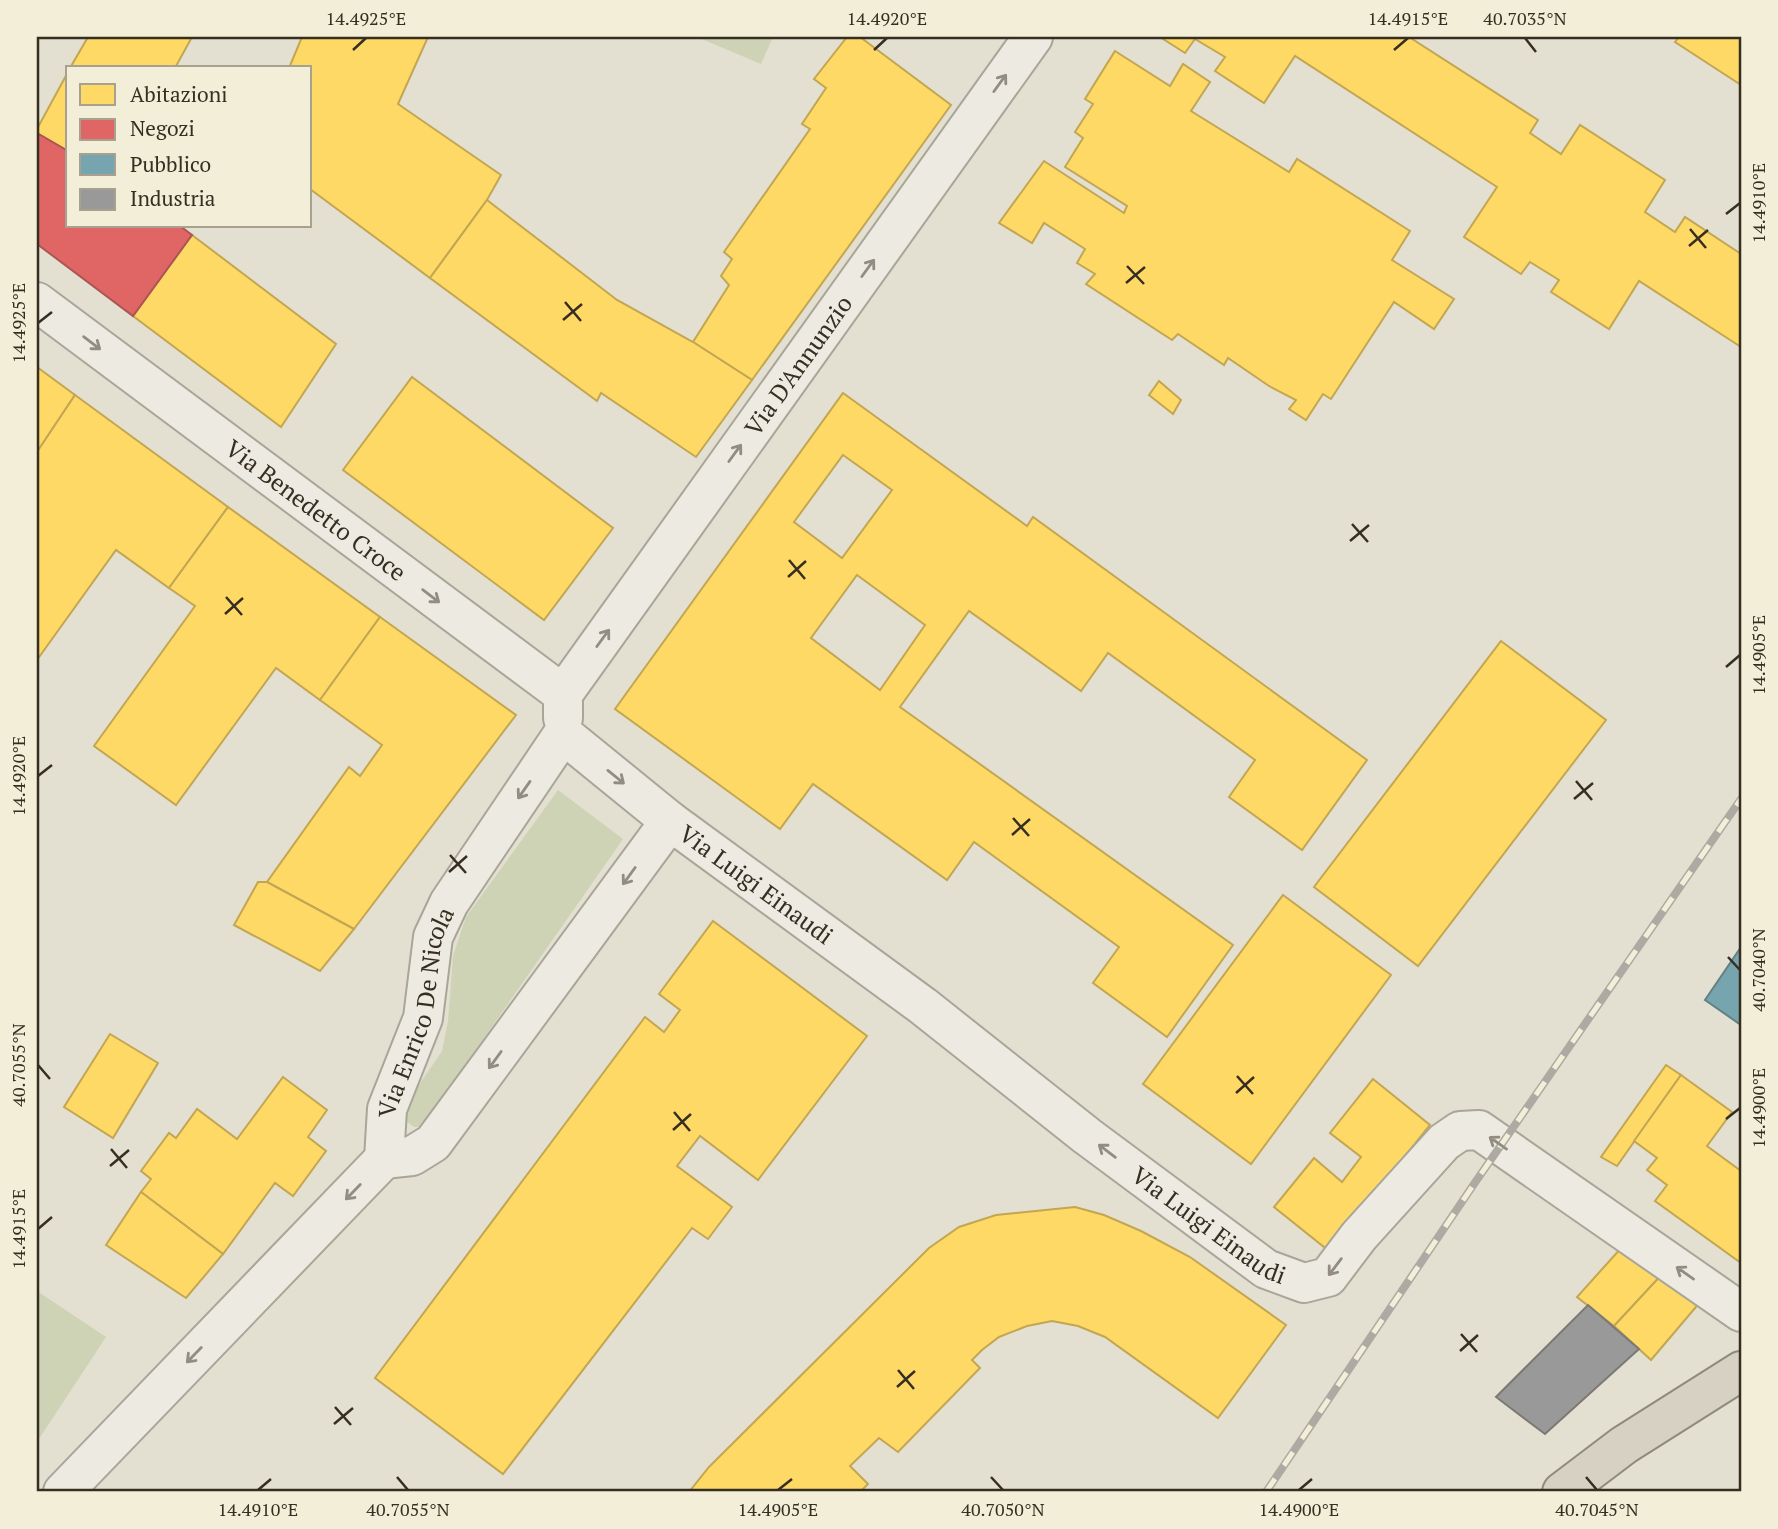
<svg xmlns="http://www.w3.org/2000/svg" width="1778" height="1529" font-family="'PT Serif',serif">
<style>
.green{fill:#cfd3b5}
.homes{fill:#ffd966;stroke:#c3a652;stroke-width:2;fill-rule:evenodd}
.shops{fill:#e06666;stroke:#ad5552;stroke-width:2}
.public{fill:#76a5af;stroke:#638185;stroke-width:2}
.industry{fill:#999;stroke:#7c7975;stroke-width:2}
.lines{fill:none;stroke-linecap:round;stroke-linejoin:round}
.minor-casing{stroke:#a9a599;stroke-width:42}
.highway-casing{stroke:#8e8a80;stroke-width:42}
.minor{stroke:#eceae1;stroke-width:38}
.highway{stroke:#d6d1c2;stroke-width:38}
.rail-casing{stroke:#acaaa2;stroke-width:8}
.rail{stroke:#f3eed8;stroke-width:5;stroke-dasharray:16;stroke-linecap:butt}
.oneway{stroke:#928c82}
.ticks{fill:none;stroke:#372e22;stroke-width:2.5}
.labels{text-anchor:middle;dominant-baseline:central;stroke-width:7;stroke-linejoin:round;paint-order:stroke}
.street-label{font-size:24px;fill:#372e22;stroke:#f3eed8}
.neatline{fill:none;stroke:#372e22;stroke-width:2.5}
.ticks-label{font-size:18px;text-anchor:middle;fill:#372e22}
</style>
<rect width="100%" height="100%" fill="#e3e0d1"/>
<g class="green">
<path d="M697,37H773L761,64Z"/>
<path d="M558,790L623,839L422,1127H414L403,1119L401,1111L442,1051L448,1021L453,956L466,917Z"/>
<path d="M37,1291L106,1337L37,1442Z"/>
</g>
<g class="homes">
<path d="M88,37H192L175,68H70Z"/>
<path d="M302,37H428L398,104L501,175L487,200L430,278L310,189V68H289Z"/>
<path d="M847,37H860L951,105L752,380L693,342L729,285L721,276L732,259L724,252L810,129L802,124L826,88L814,79Z"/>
<path d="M1160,37H1409L1538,120L1530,133L1561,154L1580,125L1665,180L1645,212L1675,232L1685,217L1741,254V347L1639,281L1609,329L1551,292L1559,280L1530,262L1521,274L1464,237L1497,187L1295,56L1264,103L1215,71L1225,57L1195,39L1185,53Z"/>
<path d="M1679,37H1741V85L1675,42Z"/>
<path d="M1115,51L1170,86L1183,64L1210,82L1191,111L1289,172L1297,159L1410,231L1392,260L1454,299L1434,329L1394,302L1331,399L1323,394L1306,420L1289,409L1296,400L1269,386L1228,358L1224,365L1178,334L1172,340L1086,284L1095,274L1077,263L1085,249L1044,223L1032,243L999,223L1044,161L1124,213L1127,206L1065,167L1083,138L1075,132L1093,104L1085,99Z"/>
<path d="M68,72V151L37,133V129Z"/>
<path d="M487,200L617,300L693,342L752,380L696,457L601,393L597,401L430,278Z"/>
<path d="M192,235L336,344L281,427L133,316Z"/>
<path d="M37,367L75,395L37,452Z"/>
<path d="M412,377L613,528L544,620L343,470Z"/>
<path d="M1159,381L1181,400L1173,414L1149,395Z"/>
<path d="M843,393L1027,526L1033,517L1367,760L1302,850L1229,797L1255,760L1108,653L1081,691L969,611L900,707L1233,945L1167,1037L1093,983L1119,947L974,842L947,880L813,784L780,829L615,709ZM843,455L892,490L842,558L794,522ZM857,575L925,625L880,690L811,638Z"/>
<path d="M75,395L228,507L169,588L116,550L37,660V452Z"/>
<path d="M228,507L380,617L320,700L276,668L176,805L94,746L195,606L169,588Z"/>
<path d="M380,617L516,715L354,929L267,882L349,767L360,776L382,745L320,700Z"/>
<path d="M1501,641L1606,720L1418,966L1314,887Z"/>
<path d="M258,882H267L354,929L320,971L234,925Z"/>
<path d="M1283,895L1391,975L1251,1164L1143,1084Z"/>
<path d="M713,921L867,1036L758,1180L700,1136L677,1166L732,1207L708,1239L692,1228L503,1474L375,1378L645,1017L664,1032L680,1010L659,994Z"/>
<path d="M110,1034L158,1063L113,1138L64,1107Z"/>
<path d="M1666,1065L1681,1075L1617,1166L1601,1157Z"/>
<path d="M1681,1075L1732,1112L1707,1146L1741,1171V1263L1655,1201L1667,1185L1647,1170L1657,1158L1634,1141Z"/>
<path d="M283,1077L327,1110L308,1137L326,1151L293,1196L275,1183L223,1254L141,1192L151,1179L141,1171L169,1133L176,1138L197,1109L237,1139Z"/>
<path d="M1373,1079L1430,1125L1329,1251L1274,1207L1314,1158L1342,1182L1361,1157L1330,1133Z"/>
<path d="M141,1192L223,1254L186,1298L106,1245Z"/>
<path d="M1075,1207L1104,1215L1141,1231L1190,1257L1286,1325L1218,1418L1105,1337L1078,1326L1052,1321L1027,1326L999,1337L982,1350L972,1360L980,1368L898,1452L879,1438L850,1466L868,1484L860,1492H689L709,1467L929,1248L959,1227L996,1215Z"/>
<path d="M1622,1247L1666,1270L1614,1326L1577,1297Z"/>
<path d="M1666,1270L1701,1301L1651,1360L1614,1326Z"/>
</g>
<path class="shops" d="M37,133L68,151V226H180L192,235L133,316L37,244Z"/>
<path class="public" d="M1741,947V1025L1705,1000Z"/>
<path class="industry" d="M1588,1305L1639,1349L1545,1434L1496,1397Z"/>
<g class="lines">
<defs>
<g id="minor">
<path id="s1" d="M37,302L563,694V718"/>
<path id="s2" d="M563,694L1033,37"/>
<path id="s3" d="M563,734L670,821L923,1006L1087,1136L1266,1269L1304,1283L1328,1277L1359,1236L1444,1142L1460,1131L1479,1130L1741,1312"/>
<path d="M384,1159L412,1156L433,1143L670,821"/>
<path id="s4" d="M63,1492L384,1159L387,1109L423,1018L433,937L449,903L563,734"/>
</g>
<path id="highway" d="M1562,1492L1624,1445L1741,1371"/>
</defs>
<use href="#minor" class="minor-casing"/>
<use href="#highway" class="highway-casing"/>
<use href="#minor" class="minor"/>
<use href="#highway" class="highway"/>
<defs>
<path id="rail" d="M1266,1492L1474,1184L1741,799"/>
</defs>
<use href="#rail" class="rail-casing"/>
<use href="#rail" class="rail"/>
</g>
<defs><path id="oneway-shaft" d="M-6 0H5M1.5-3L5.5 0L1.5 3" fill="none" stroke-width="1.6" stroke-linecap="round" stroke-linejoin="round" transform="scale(1.75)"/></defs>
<g class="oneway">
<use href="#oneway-shaft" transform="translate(1000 83) rotate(-54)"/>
<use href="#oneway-shaft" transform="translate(868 268) rotate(-54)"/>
<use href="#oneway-shaft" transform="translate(92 343) rotate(37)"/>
<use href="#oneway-shaft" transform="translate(735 453) rotate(-54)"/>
<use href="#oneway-shaft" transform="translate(431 596) rotate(37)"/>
<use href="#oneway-shaft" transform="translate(603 638) rotate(-54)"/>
<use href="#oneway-shaft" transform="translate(616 777) rotate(39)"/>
<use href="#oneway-shaft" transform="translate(524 790) rotate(125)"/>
<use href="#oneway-shaft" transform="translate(629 876) rotate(126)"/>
<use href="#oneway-shaft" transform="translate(495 1060) rotate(126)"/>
<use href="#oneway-shaft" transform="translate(1498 1143) rotate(-145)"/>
<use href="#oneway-shaft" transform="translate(1107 1151) rotate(-143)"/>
<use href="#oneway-shaft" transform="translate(353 1192) rotate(134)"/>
<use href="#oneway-shaft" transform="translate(1335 1267) rotate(127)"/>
<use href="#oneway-shaft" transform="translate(1685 1273) rotate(-145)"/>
<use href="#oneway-shaft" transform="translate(194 1355) rotate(134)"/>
</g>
<path class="ticks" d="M1525,38L1536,52M353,50L366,38M874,50L887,38M1394,50L1408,38M1726,214L1740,203M1690,229L1706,248M1689,246L1708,230M1127,266L1144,284M1126,283L1145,267M565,302L581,321M563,320L582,304M38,323L52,312M1352,524L1368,542M1350,541L1369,525M789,560L805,579M788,577L806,561M226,597L242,615M225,614L243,598M1726,667L1740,655M38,776L52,765M1576,781L1592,800M1574,799L1593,783M1013,818L1029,836M1012,835L1030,819M450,855L466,873M449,872L467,856M1728,957L1740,970M38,1065L50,1079M1237,1076L1253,1094M1236,1093L1254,1077M674,1112L690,1131M1726,1119L1740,1108M673,1130L691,1114M111,1149L127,1168M110,1166L129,1150M38,1229L52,1217M1461,1334L1477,1352M1460,1351L1478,1335M898,1370L914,1389M897,1387L915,1371M335,1407L351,1425M334,1424L353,1408M397,1477L408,1490M991,1477L1003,1490M1586,1477L1597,1490M258,1490L271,1479M778,1490L792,1479M1299,1490L1312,1479"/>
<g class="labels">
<g class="street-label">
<text stroke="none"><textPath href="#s2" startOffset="404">Via D'Annunzio</textPath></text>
<text stroke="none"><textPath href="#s1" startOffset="348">Via Benedetto Croce</textPath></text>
<text stroke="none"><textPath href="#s3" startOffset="245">Via Luigi Einaudi</textPath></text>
<text stroke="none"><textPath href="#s4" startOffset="614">Via Enrico De Nicola</textPath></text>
<text stroke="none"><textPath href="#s3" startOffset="812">Via Luigi Einaudi</textPath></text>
</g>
</g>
<rect width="1778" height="1529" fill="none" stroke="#f3eed8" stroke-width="77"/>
<rect x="66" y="66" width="245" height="161" fill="#f3eed8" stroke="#a8a18f" stroke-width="2"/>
<rect x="80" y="84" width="35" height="21" fill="#ffd966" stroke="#a8a18f" stroke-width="2"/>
<text x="130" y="102" font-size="21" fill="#372e22">Abitazioni</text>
<rect x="80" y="119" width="35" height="21" fill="#e06666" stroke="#a8a18f" stroke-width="2"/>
<text x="130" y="136" font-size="21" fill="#372e22">Negozi</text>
<rect x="80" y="154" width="35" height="21" fill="#76a5af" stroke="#a8a18f" stroke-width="2"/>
<text x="130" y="172" font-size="21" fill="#372e22">Pubblico</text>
<rect x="80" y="189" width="35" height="21" fill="#999999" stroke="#a8a18f" stroke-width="2"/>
<text x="130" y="206" font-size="21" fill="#372e22">Industria</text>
<rect x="38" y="38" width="1702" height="1452" class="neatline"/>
<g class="ticks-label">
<text x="366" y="25">14.4925°E</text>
<text x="887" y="25">14.4920°E</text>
<text x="1408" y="25">14.4915°E</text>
<text x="1525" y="25">40.7035°N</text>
<text transform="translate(1759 203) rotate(-90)" y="6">14.4910°E</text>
<text transform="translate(19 323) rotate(-90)" y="6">14.4925°E</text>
<text transform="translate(1759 655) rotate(-90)" y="6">14.4905°E</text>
<text transform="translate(19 776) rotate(-90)" y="6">14.4920°E</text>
<text transform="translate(1759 970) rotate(-90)" y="6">40.7040°N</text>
<text transform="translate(19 1065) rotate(-90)" y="6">40.7055°N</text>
<text transform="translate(1759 1108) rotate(-90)" y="6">14.4900°E</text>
<text transform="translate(19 1229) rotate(-90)" y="6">14.4915°E</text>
<text x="258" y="1516">14.4910°E</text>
<text x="408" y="1516">40.7055°N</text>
<text x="778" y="1516">14.4905°E</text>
<text x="1003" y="1516">40.7050°N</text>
<text x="1299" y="1516">14.4900°E</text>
<text x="1597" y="1516">40.7045°N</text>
</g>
</svg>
